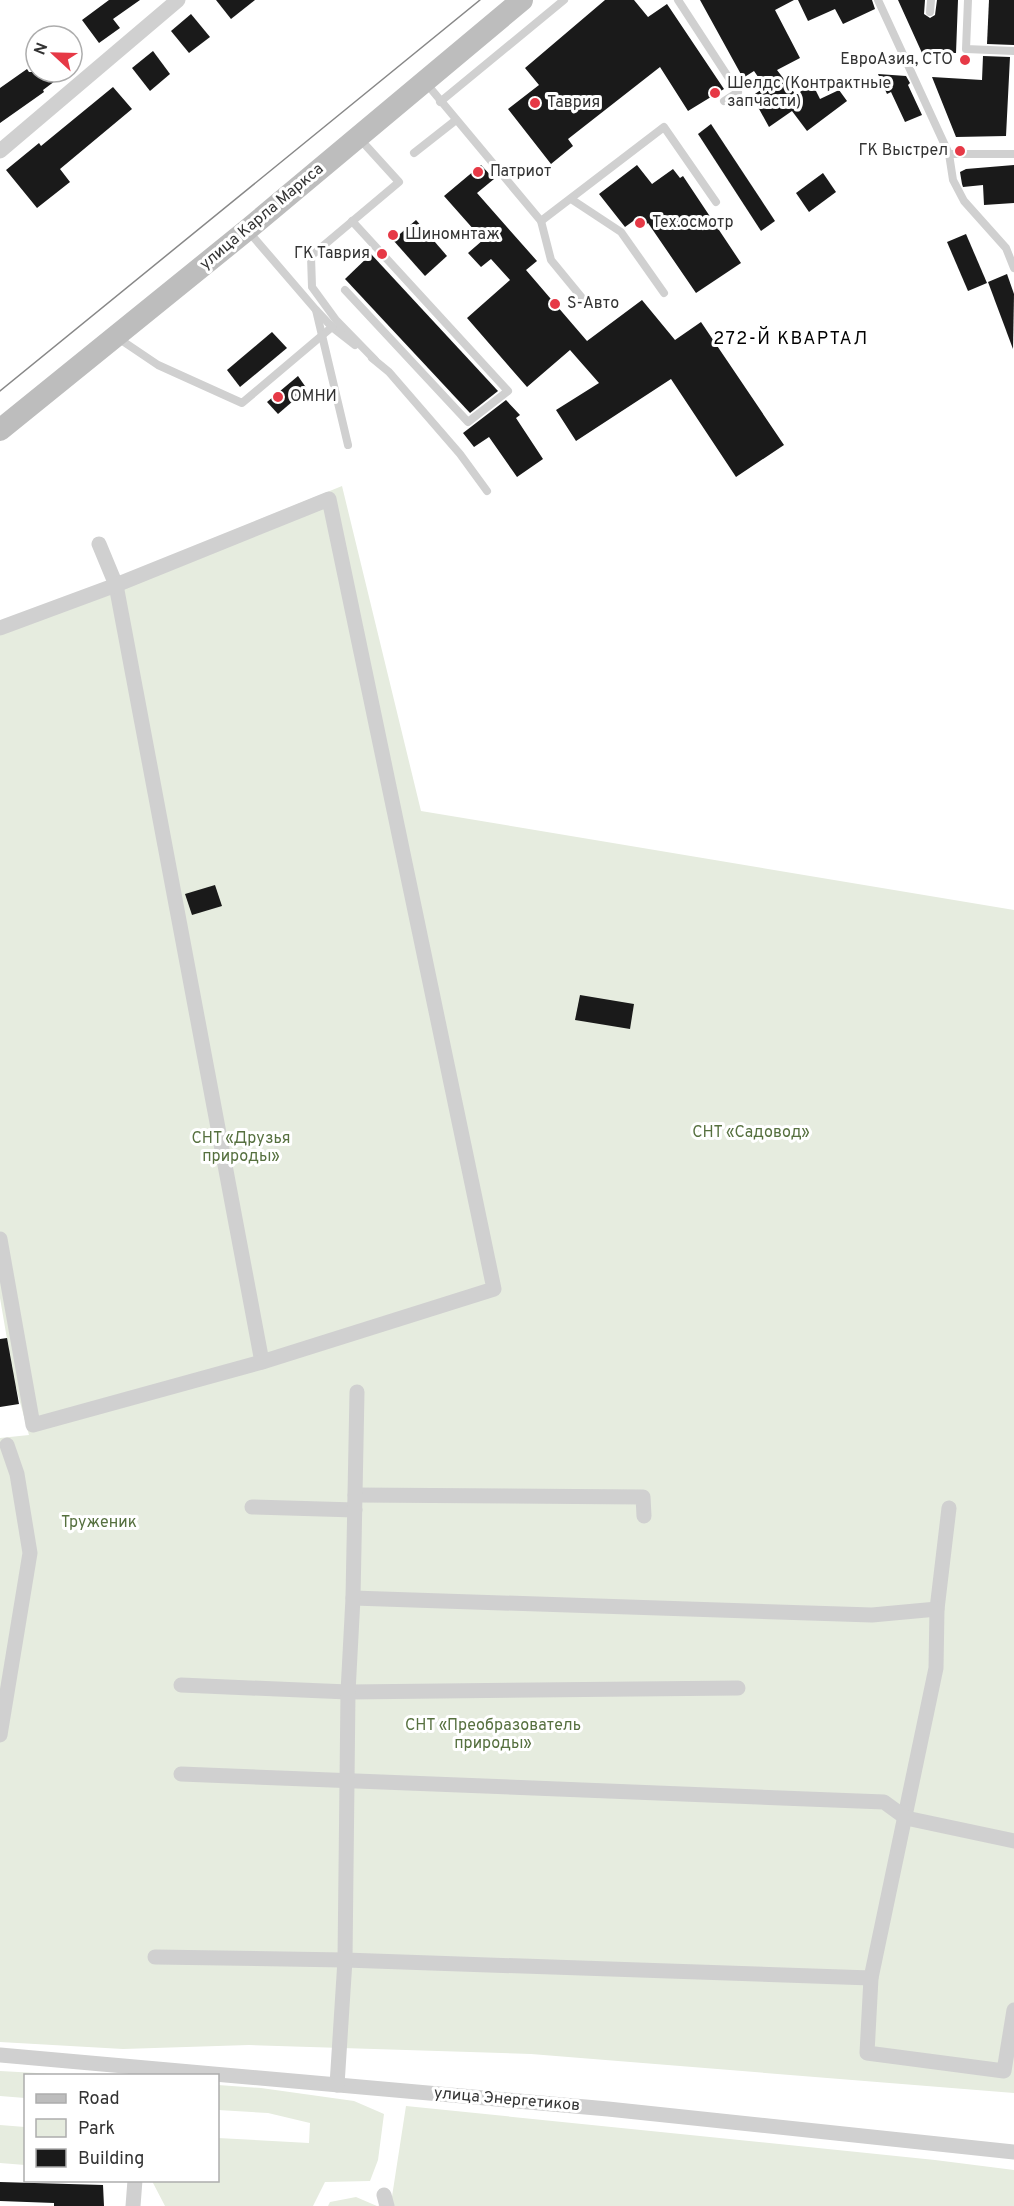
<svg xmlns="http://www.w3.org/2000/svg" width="1014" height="2206" font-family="Overpass,sans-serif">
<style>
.green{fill:#e6ecdf}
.building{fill:#1a1a1a}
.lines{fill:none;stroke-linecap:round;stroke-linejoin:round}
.lane{stroke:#d0d0d0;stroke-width:8}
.street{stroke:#d0d0d0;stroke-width:15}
.secondary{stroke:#bdbdbd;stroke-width:22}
.tram{stroke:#888;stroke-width:1.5}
.poi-dot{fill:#e63946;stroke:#fff;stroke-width:2}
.labels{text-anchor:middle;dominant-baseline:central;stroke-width:6;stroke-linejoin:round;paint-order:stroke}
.poi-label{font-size:16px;fill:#333;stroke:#fff;text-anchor:start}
.street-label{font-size:16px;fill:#333;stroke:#fff}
.park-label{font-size:16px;fill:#56703f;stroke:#fff}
.neighbourhood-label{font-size:18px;letter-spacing:1.5px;fill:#000;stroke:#fff}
</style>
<rect width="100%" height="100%" fill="#fff"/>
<g class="green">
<path d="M342,486L421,811L1014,910V2093L531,2054L249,2045L123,2049L0,2042V1438L29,1435L14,1380L0,1298V625Z"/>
<path d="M0,2071L73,2075L26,2076L25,2098L0,2096Z"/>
<path d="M218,2085L261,2088L354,2101L384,2114L378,2160L370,2181L325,2182L313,2206H165L152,2181L218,2180V2138L309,2143L310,2123L268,2113L218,2110Z"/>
<path d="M406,2106L935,2160L1014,2170V2206H328L330,2202L356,2197L377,2206L391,2203Z"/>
<path d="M0,2125L25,2127V2165L0,2163Z"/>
</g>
<g class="building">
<path d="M109,0H140L113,19L120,28L99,43L82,20Z"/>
<path d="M216,0H255L231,19Z"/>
<path d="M605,0H634L648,17L667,4L724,89L688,111L660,67L568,139L573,146L551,164L508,109L539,85L525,68Z"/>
<path d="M700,0H794L775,10L800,58L777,70L796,95L812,83L820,99L839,90L847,101L807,131L792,111L769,127L752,96L765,87L754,71L743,78Z"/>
<path d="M798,0H872L875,9L843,24L835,9L808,21Z"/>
<path d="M898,0H925L924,14L930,18L935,15L937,0H958L956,53H922Z"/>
<path d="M989,0H1014V45L987,44Z"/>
<path d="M191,14L210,37L189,53L171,31Z"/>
<path d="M153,51L170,74L150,91L132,68Z"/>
<path d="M983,56L1010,57L1006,136L956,137L932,77L982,80Z"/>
<path d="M27,69L29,72H67L43,90L44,92L0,123V88Z"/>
<path d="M878,74L906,76L910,83L908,85L922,115L905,122L891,92L887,94Z"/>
<path d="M113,87L132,109L60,169L70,182L37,208L6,170L39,143L41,146Z"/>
<path d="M711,124L775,221L761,231L698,134Z"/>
<path d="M481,165L494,179L477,193L537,261L526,270L587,341L642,300L675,340L701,322L784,445L736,477L671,379L576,441L556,410L599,383L570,350L527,387L467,318L510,280L491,259L481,267L468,253L483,240L444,196Z"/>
<path d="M637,165L652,184L673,169L680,178L683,176L741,263L696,293L648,223L643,227L636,219L625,227L599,194Z"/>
<path d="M1014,165V203L984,205L983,185L963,187L962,184L960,172L966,169Z"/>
<path d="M823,173L836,192L809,212L796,193Z"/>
<path d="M416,220L447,256L425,276L393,240Z"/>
<path d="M966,234L987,283L968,291L947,242Z"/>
<path d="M371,254L498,391L470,413L345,279Z"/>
<path d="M1007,274L1014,294L1013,349L988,282Z"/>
<path d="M272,332L287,348L240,387L227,370Z"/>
<path d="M298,376L307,389L278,414L267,402Z"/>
<path d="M506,400L520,415L516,418L543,459L517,477L489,437L474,447L463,433Z"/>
<path d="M215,885L222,906L192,915L185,894Z"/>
<path d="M580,995L634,1004L630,1029L575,1020Z"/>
<path d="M7,1338L19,1404L0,1407V1339Z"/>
<path d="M0,2182L103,2185L104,2206H54V2203L0,2201Z"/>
</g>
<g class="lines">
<g class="lane">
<path d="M678,0L738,92L724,101"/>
<path d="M878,0L949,154L953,180L964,201L1006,248L1014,268"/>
<path d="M968,0L966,49L1014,51"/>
<path d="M930,12L931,0"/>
<path d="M426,83L541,221L664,127L716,202"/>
<path d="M440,102L564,0"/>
<path d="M359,138L399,182L311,256L312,287L336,320L375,360"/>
<path d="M414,153L456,120"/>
<path d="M949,154H1014"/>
<path d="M571,199L621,232L664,293"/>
<path d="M541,221L551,260L583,299"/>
<path d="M249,232L316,310L348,445"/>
<path d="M345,290L468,422L508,391L352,221"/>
<path d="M316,310L332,327L355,345"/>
<path d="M118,338L158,365L242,403L332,327"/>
<path d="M372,358L389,372L460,454L487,491"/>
</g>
<g class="street">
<path d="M0,151L178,0"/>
<path d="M99,544L116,585L262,1362"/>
<path d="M0,628L116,585L329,499L494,1289L262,1362L33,1425L0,1239"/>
<path d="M355,1495L643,1497L644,1516"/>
<path d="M252,1507L355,1510"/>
<path d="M949,1508L937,1609L936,1668L871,1978L867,2053L1004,2071L1014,2010"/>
<path d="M353,1598L872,1615L937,1609"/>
<path d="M181,1685L348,1692L738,1688"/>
<path d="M0,1735L30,1553L17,1474L7,1445"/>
<path d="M181,1774L884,1802L906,1818L1014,1841"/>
<path d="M155,1957L345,1960L871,1978"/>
<path d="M0,2055L608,2109L1014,2152"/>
<path d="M337,2085L345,1960L348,1692L353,1598L357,1392"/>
<path d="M384,2195L387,2206"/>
<path d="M133,2206L135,2180"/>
</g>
<path class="secondary" d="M0,430L247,230L522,0"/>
<path class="tram" d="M0,391L480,0"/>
</g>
<g class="poi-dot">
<circle cx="965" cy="60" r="6"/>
<circle cx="715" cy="93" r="6"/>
<circle cx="535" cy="103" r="6"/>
<circle cx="960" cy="151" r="6"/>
<circle cx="478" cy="172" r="6"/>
<circle cx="640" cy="223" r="6"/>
<circle cx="393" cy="235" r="6"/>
<circle cx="382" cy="254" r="6"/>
<circle cx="555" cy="304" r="6"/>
<circle cx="278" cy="397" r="6"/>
</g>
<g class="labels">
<g class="poi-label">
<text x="953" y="60" text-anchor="end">ЕвроАзия, СТО</text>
<text x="727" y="84">Шелдс (Контрактные<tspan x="727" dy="18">запчасти)</tspan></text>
<text x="547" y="103">Таврия</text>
<text x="948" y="151" text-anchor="end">ГК Выстрел</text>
<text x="490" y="172">Патриот</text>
<text x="652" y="223">Тех.осмотр</text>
<text x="405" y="235">Шиномнтаж</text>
<text x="370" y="254" text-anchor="end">ГК Таврия</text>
<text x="567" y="304">S-Авто</text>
<text x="290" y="397">ОМНИ</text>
</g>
<g class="street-label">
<text transform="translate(262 217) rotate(-40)">улица Карла Маркса</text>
<text transform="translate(507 2100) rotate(5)">улица Энергетиков</text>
</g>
<g class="park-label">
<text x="751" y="1133">СНТ «Садовод»</text>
<text x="241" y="1139">СНТ «Друзья<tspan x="241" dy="18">природы»</tspan></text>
<text x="99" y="1523">Труженик</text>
<text x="493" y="1726">СНТ «Преобразователь<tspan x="493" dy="18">природы»</tspan></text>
</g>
<g class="neighbourhood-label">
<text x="791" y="339">272-Й КВАРТАЛ</text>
</g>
</g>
<rect x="24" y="2074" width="195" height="108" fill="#ffffff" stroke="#adadad" stroke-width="1.5"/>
<rect x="36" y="2094" width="30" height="9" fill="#bdbdbd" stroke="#adadad" stroke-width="1.5"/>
<text x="78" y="2104" font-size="18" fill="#333333">Road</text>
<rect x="36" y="2119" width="30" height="18" fill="#e6ecdf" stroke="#adadad" stroke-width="1.5"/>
<text x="78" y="2134" font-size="18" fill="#333333">Park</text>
<rect x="36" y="2149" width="30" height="18" fill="#1a1a1a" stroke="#adadad" stroke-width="1.5"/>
<text x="78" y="2164" font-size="18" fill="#333333">Building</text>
<g transform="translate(54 54) rotate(292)"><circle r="28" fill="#ffffff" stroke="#adadad" stroke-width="1.5"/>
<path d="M0-4.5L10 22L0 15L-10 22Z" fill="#e63946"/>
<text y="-9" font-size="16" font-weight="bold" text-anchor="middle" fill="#333333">N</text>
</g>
</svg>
